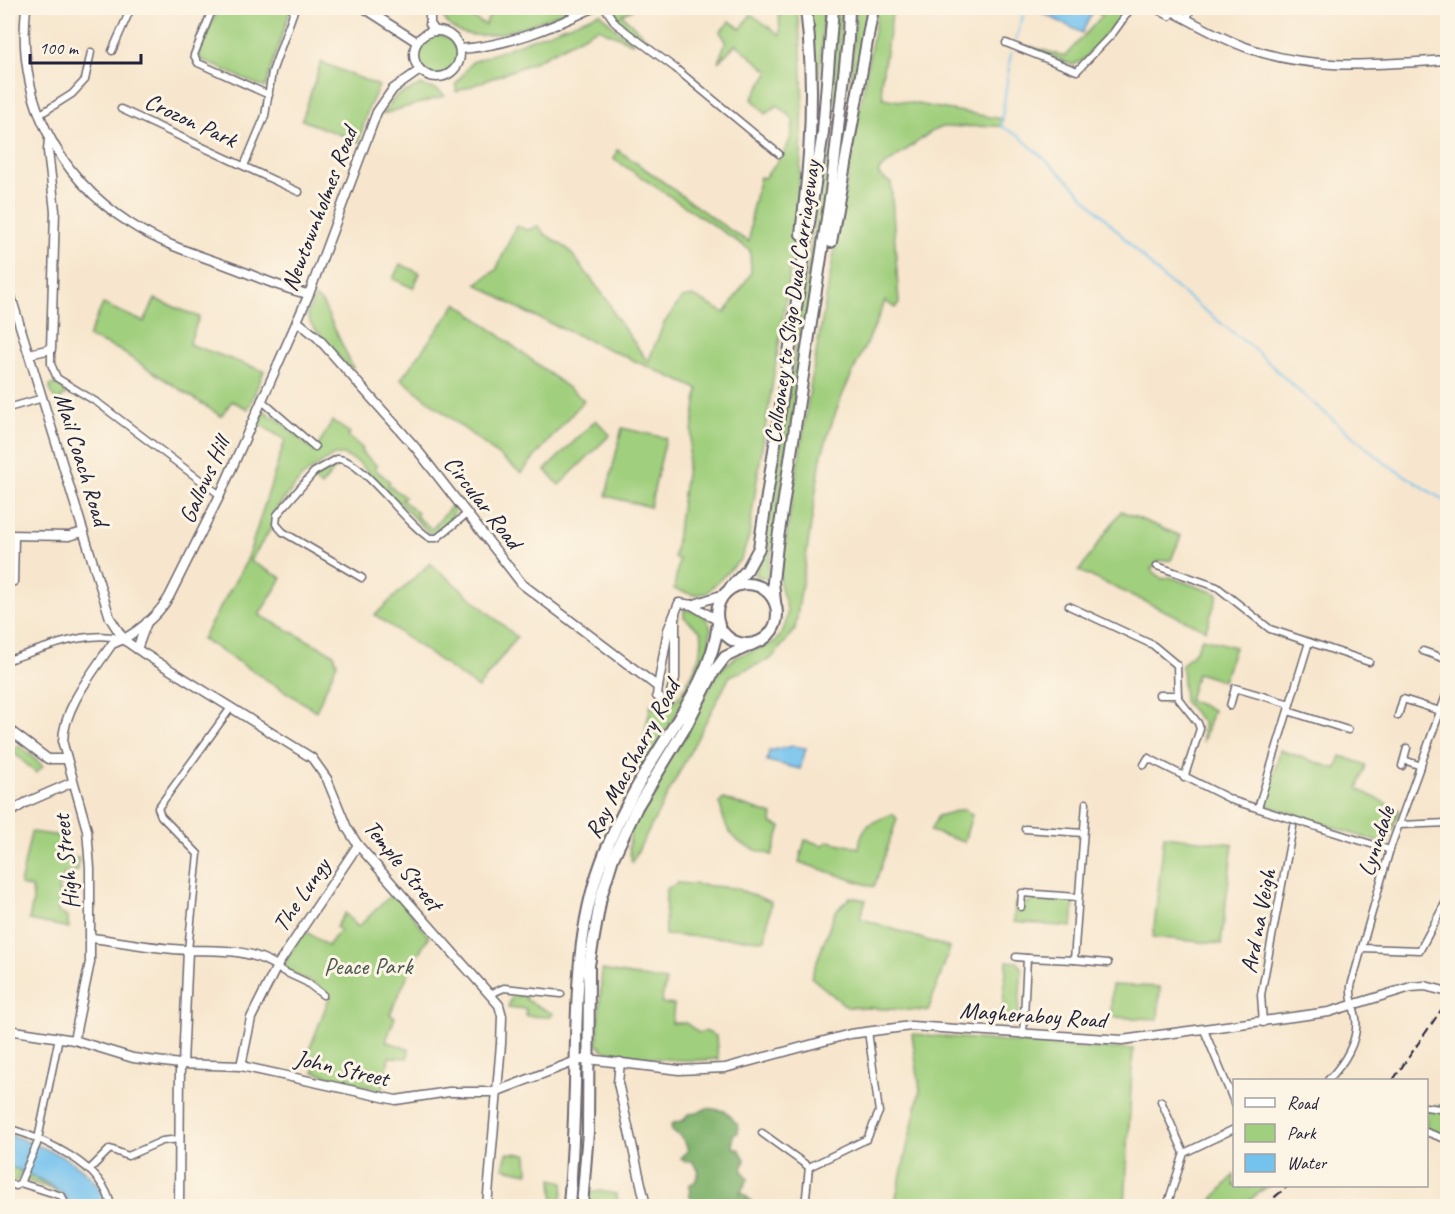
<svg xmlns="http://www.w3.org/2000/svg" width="1455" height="1214" font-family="Caveat,sans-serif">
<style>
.green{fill:#a0cf7d;stroke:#61785c;stroke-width:1.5}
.forest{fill:#80b26c;stroke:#516a54;stroke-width:1.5}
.water{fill:#74c2ee;stroke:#4b7294;stroke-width:1.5}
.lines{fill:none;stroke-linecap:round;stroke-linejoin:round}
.stream{stroke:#74c2ee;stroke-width:2}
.street-casing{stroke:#6d676e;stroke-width:9}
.secondary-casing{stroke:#6d676e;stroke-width:11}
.highway-casing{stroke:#6d676e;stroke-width:14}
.street{stroke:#fff;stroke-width:6}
.secondary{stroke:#fff;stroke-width:8}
.highway{stroke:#fff;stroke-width:10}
.rail{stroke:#22223b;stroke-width:2;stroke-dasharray:9 4.5;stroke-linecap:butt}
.labels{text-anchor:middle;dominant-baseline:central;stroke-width:6;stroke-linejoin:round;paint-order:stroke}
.street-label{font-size:24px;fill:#22223b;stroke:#fcf5e5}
.park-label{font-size:24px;fill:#48564f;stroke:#fcf5e5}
</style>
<rect width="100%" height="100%" fill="#fcf5e5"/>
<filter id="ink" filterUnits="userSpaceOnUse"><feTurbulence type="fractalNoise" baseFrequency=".0167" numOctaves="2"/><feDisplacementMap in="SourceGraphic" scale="12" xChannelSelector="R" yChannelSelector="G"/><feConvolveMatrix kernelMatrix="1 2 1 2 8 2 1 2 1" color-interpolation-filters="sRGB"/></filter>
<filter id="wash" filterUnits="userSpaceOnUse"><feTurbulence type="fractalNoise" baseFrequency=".008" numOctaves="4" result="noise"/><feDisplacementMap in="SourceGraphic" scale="24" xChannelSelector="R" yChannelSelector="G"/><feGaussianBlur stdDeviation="1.35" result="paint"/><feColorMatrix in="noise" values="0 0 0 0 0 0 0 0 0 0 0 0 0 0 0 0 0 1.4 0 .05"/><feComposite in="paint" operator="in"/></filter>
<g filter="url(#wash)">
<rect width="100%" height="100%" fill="#f7e6cd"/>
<g class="green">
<path d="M219,8H291L265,88L200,59V50Z"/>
<path d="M440,8H456L485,25L493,8H572C540,22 454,62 440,8Z"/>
<path d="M613,8H635L622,15L646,38L643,40L618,23Z"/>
<path d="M779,8H797C819,183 771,363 749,537L741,559L706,593L694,595L674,589L679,559L674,558L698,389L525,312L476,284L496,270L516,226L528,230L538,226L546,235L568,249L608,301L614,314L648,362L664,323L682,298L693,296L725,313L751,273L750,250L614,159L617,150C663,179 703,215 749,242L752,210L760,177L764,178C779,160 794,144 793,119L777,105L766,114L752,99L769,72L736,44L718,62L726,41L720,32L730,21L741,29L751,14L780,35Z"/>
<path d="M809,8H824L817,117L815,115Z"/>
<path d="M837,8H842L840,56L825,198L767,579L755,575L765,545L775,485L826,139Z"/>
<path d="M856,8H870L847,128Z"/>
<path d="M878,8H893L881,83L883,98L1003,119L1001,126L943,127L931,132L879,170V175L891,183L899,303L895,308L885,301C874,331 859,358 846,387C836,409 828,434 821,458L795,630L771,659L730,676L632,862L629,848L631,826L719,672C724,667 729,661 736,657C760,645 782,651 787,616C789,603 778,590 780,576L811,382Z"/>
<path d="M1090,8H1122L1125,12L1083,60L1073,65L1023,45L1065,56L1102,16Z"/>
<path d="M600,13L620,33L634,41L632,43L598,28L532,63L456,92V84L472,62Z"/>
<circle cx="437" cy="55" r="20"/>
<path d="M321,62L379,86L368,109L359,142L302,120Z"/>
<path d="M421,85L438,90L445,96L383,114L396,96Z"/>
<path d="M400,264L420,273L413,288L393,279Z"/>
<path d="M315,297L323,304L353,368H349L311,324L307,314Z"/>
<path d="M155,299L199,317L189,344L264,371L248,409L232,401L221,416L119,350L88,337L103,304L144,322Z"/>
<path d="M457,303L584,400L521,473L401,379Z"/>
<path d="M55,384L69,392L61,398L59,408L50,389V386Z"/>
<path d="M265,411L273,418L275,416L315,452L332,421L350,433L348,436L363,449L361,452L377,466L375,469L390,482L388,485L405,497L402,500L418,513L416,516L432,529L454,503L456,507L450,521L435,534L429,533L358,462L343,455H334L302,477L273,513L272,527L250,561L282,578L259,615L334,654L337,663L316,711L202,639L247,560L285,440L258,423Z"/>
<path d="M596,420L610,435L559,485L545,470Z"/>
<path d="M622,428L666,438L650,507L606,496Z"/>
<path d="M338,465L321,486L312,480Z"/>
<path d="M1121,511L1181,536L1171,560L1159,561L1151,569L1162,579L1170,577L1218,594L1206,630L1079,571Z"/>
<path d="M430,563L517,637L478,688L375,615Z"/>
<path d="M684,609L700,613L707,619L711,628L708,650L678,711L635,781L651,704L655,708L664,710C682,702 707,651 701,632L684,617Z"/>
<path d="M1202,638L1235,647L1223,681L1197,673L1189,700L1213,710L1203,742V723L1184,701L1182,665L1196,650Z"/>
<path d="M18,745L43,766L36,773L12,751Z"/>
<path d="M1280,750L1336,769L1341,756L1366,765L1358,789L1399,810L1387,845L1266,805Z"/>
<path d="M723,799L773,815L771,823L781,827L772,855C738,845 726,840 720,803Z"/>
<path d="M964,809L972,815L964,842L930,831L938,816Z"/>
<path d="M893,814L897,819L874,887L799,862L805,840L823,845L829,841L859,848C861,824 872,822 893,814Z"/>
<path d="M31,832L61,836L66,858H79L78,871L64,872V876H73L74,887L59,885L58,891L74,895L72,905L60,903L58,912L67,917L69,928L29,920L33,901L32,888L20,885Z"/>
<path d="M1164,836L1233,844L1221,944L1153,937Z"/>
<path d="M678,883L735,888L771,902L765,940L665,935L666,889Z"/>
<path d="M394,892L429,937L415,959L390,1014L395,1017L386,1041L409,1049L408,1058L389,1057L383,1091L314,1072L316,1061L306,1058L330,996L316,985L282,968L304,930L328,946L340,930L336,927L345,913L358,927Z"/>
<path d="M850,897L866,900L860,918L950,948L928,1011L847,1007L811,977L835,912Z"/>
<path d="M1032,899L1071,900L1074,903L1072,927L1014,922L1015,903H1029Z"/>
<path d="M1007,961L1018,962L1022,970L1017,1026L1001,1023Z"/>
<path d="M602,970L666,981L661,1003L674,1005L672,1023H686L699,1033L705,1031L716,1036L718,1059C679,1063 641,1057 603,1050L597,1044Z"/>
<path d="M1112,985L1160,987L1158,1019L1111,1017Z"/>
<path d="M512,996H526V1000L553,1014L550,1017L526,1016V1009L508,1007Z"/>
<path d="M912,1034L1079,1048L1133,1049L1125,1206H894L920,1090Z"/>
<path d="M1447,1104V1137L1427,1129L1426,1109Z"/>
<path d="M507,1153L527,1154L528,1173L503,1168Z"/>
<path d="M8,1166L22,1171L16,1182H8Z"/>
<path d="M25,1172L62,1193L25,1180Z"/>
<path d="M1234,1175V1186H1268L1241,1206H1220L1213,1199Z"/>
<path d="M552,1179L564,1182L561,1206H554Z"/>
<path d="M600,1191L616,1194L619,1204L588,1206L590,1193Z"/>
</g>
<path class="forest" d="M707,1108L725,1111L738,1125V1133L733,1134V1147L739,1149L745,1159L742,1170L748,1179L739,1195L742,1192L753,1203L751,1206H695L690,1197L689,1185L695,1182L699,1171L692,1161L685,1162L681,1158L688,1151C686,1142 682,1136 672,1131L671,1124L684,1120L688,1114L697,1113Z"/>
<g class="water">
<path d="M1033,8H1087L1093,11L1082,33Z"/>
<path d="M793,746L806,748L800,769L767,761L769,751Z"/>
<path d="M8,1134C43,1148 97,1163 106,1206H70C69,1190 23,1171 8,1166Z"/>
</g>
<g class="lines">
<g class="stream">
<path d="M1016,39L1023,16V8"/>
<path d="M1011,52L1001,126L1019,136L1068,180L1162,277L1254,349L1301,393L1385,463L1448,503"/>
</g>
</g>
</g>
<g filter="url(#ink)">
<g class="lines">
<defs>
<g id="street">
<path d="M213,8L194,55L198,63L269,95"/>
<path d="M605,8L616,24L675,68L779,154"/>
<path d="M1187,19L1191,8"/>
<path d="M1006,43L1077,71L1113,33L1131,8"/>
<path d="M112,51L131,8"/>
<path d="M121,109L299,192"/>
<path d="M39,115L72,94L85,80L91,52"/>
<path d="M244,166L265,116L272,72L295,8"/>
<path d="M51,349V364L57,378L98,403L220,495"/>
<path d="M261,400L315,447"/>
<path d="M8,408L43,398"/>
<path d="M1157,566L1217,587L1270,629L1369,662"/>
<path d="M362,578L283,532L276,524L277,515L314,472L337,459C361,457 405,524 430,538H437L468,513"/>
<path d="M14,582L15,535"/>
<path d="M1069,606L1153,645L1177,665L1178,698L1198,723L1200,729L1184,778"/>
<path d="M1423,651L1448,660"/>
<path d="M8,660C43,649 86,629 123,639"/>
<path d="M1159,695H1178"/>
<path d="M1230,706L1235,688L1290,704"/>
<path d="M1288,711L1348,730"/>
<path d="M1398,716L1403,699L1440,711"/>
<path d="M1404,760L1421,766"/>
<path d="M1144,765L1148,758L1234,801L1390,850"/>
<path d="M1402,766L1407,748"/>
<path d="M1258,808L1309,642"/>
<path d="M1399,825L1448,823"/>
<path d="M1025,829L1083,833"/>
<path d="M1021,907L1022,893L1077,897"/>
<path d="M1362,948L1420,950L1448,898"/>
<path d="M188,950L198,854L161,816L158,808L230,709"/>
<path d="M1016,957L1027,958"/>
<path d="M1074,960L1108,963"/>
<path d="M276,968L306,982L323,995"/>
<path d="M490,994L504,988L561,994"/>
<path d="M1263,1023L1261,995L1293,827"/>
<path d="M1204,1030L1234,1102"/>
<path d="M1023,1035L1027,958L1074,960L1086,803"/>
<path d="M1328,1080C1343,1065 1359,1041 1356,1018C1354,1006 1350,999 1351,986L1390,849L1448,690"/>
<path d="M1161,1101L1184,1153"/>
<path d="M1426,1107L1439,1109L1448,1100"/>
<path d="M8,1128C44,1139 104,1165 111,1206"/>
<path d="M1426,1132L1448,1140"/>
<path d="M762,1133L809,1167"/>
<path d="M89,1170L110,1149L128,1156L162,1141L180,1139"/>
<path d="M8,1183L16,1186L20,1183L62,1196L66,1206"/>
<path d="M20,1183L37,1144L59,1037"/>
<path d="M805,1206L809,1167L867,1139L879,1112L868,1031"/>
<path d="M1167,1206L1184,1153L1234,1129"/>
<path d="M1345,1206H1351"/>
</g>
<g id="secondary">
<path d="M26,8C17,97 55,175 131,224C161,244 198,255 231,267C256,276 282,289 309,294"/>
<path d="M364,8L417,42"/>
<path d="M430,8V24L435,31"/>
<path d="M1156,8L1169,15"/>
<path d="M1166,8C1193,22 1219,38 1248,48C1313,72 1380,64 1448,60"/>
<circle cx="437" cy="54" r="23"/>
<path d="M460,49C507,46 551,28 593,8"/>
<path d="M8,287L110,618L124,640L143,653L312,758L327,779L347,828L358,845L499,1005L502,1016L501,1044L487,1206"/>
<path d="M297,321L318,338L415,447L522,584L658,687L657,696L663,701L669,700L675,678V615"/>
<path d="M29,354L51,349L55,211L48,151L49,138"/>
<path d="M8,535L69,536L83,532"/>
<path d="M692,605L717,620"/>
<path d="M137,649L147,622"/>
<path d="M658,687L668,630L679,603L692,605L724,594"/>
<path d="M8,729L48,759H66"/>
<path d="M8,814L25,803L73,782"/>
<path d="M92,938C124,942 156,949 188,950C222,951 247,948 277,966"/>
<path d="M8,1030L74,1040L133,1058L180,1064L241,1066L396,1100L449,1092H495L576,1061L588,1059L679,1070L725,1068L850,1034L911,1026L1122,1040L1329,1012L1411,987L1425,986L1448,992"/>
<path d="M74,1040L90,962V868L87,830L63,744C62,709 93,672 112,644C134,636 157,617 169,597L220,495L309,294L377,112L393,89L420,70"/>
<path d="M620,1062L618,1083L646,1206"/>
<path d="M183,1064L188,950"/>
<path d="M241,1066L251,1018L277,966L358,845"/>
<path d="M179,1206L180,1064"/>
</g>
<g id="highway">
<path d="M801,234C811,157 815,84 806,8"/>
<path d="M831,242L873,8"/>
<circle cx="747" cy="614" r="30"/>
<path d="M730,588L747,570L759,548L823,132L833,8"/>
<path d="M775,602L773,582L777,545L831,192L848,39L849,8"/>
<path d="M569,1206C572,1166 574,1124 575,1084C577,1009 575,934 601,863C614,827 632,794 652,761C677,719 713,673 718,623"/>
<path d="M582,1206L588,1132L589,965L601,897L613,858L637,807L685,728L713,673L725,657L753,644"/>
</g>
</defs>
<use href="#street" class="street-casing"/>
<use href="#secondary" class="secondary-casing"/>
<use href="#highway" class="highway-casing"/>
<use href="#street" class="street"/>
<use href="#secondary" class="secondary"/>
<use href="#highway" class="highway"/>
<g class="rail">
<path d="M1393,1080L1448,1000"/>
<path d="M1264,1206L1288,1186"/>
</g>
</g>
</g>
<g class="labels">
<g class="street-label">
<text transform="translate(191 120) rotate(25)">Crozon Park</text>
<text transform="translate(319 209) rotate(-69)">Newtownholmes Road</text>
<text transform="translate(792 302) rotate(-82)">Collooney to Sligo Dual Carriageway</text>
<text transform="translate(82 459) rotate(73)">Mail Coach Road</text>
<text transform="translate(204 480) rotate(-66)">Gallows Hill</text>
<text transform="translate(483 502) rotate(52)">Circular Road</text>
<text transform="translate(632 759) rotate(-62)">Ray MacSharry Road</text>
<text transform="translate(1376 841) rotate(-72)">Lynndale</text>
<text transform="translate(66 862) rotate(-96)">High Street</text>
<text transform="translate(403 865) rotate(51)">Temple Street</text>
<text transform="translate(301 895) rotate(-56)">The Lungy</text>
<text transform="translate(1258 921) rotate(-79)">Ard na Veigh</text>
<text transform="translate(1033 1015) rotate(4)">Magheraboy Road</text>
<text transform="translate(342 1068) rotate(13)">John Street</text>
</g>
<g class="park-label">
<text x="368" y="966">Peace Park</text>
</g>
</g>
<rect width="1455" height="1214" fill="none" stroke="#fcf5e5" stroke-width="30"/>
<rect x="1233" y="1079" width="195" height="108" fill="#fcf5e5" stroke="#a5a1a1" stroke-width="1.5"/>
<rect x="1245" y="1098" width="30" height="9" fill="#ffffff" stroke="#a5a1a1" stroke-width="1.5"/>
<text x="1287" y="1109" font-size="18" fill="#22223b">Road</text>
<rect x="1245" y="1124" width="30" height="18" fill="#a0cf7d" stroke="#a5a1a1" stroke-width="1.5"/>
<text x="1287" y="1139" font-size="18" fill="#22223b">Park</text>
<rect x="1245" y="1154" width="30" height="18" fill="#74c2ee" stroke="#a5a1a1" stroke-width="1.5"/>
<text x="1287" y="1169" font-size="18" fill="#22223b">Water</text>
<path d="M30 54v9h111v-9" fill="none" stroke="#22223b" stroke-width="3"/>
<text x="39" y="54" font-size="18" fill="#22223b" stroke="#fcf5e5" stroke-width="4.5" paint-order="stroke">100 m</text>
</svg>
